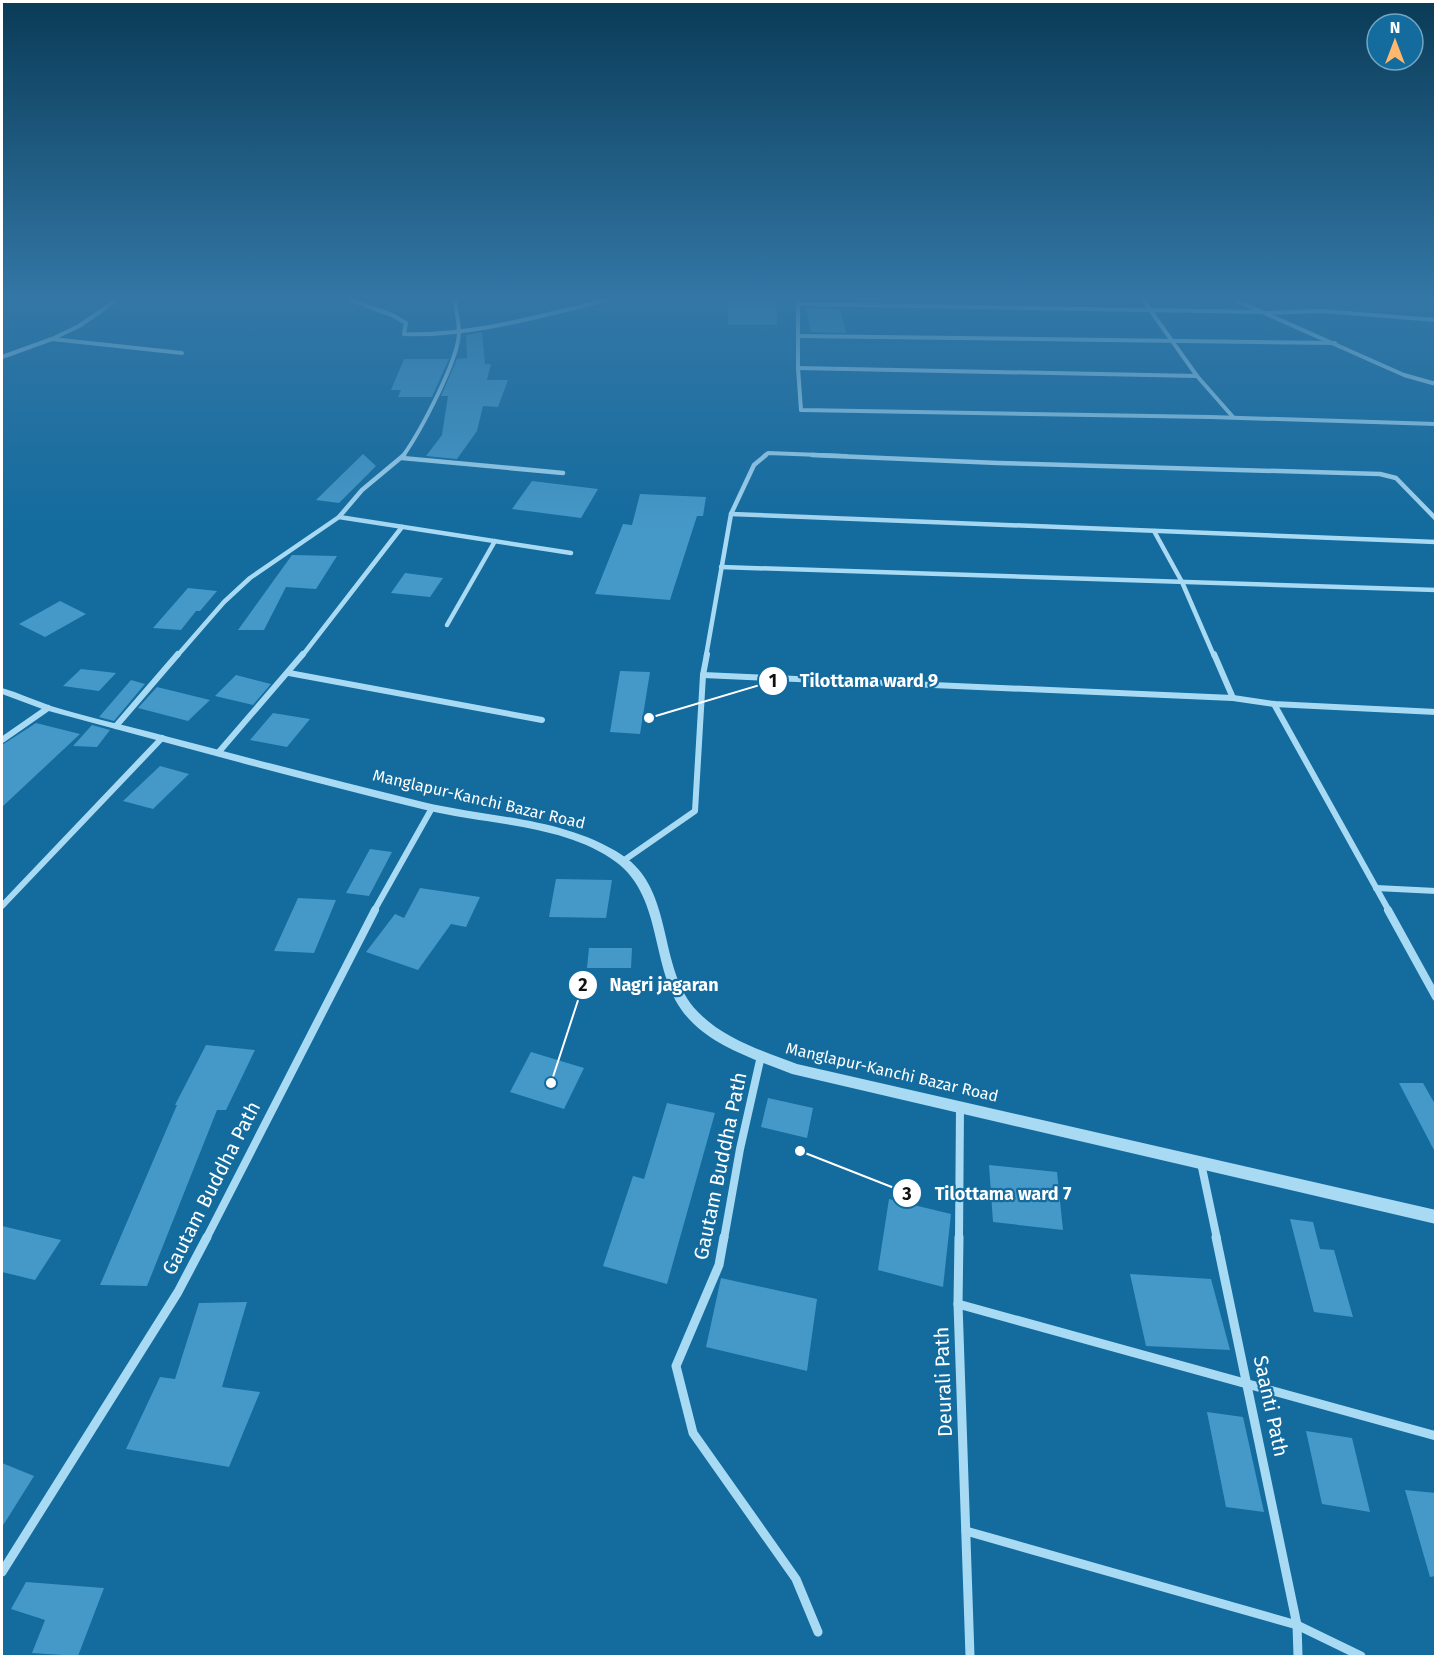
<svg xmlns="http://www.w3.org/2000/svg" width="1437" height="1658" font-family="'Fira Sans',sans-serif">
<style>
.building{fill:#4599c8}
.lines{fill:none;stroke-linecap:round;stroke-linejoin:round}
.minor-far4{stroke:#a9daf4;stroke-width:4}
.minor-far3{stroke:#a9daf4;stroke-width:4.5}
.minor-far2{stroke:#a9daf4;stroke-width:6}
.minor-far1{stroke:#a9daf4;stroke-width:8}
.minor{stroke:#a9daf4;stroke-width:9}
.tertiary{fill:#a9daf4;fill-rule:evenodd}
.labels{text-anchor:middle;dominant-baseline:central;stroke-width:4.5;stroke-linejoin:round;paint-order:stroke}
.street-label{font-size:16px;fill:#fff;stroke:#136b9e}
.near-street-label{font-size:20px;fill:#fff;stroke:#136b9e}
.leader{fill:none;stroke:#fff;stroke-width:2}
.callout-dot{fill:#fff;stroke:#136b9e;stroke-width:2}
.mark-label{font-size:18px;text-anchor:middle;font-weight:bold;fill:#111}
.callout-label{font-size:18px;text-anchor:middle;font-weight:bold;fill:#fff;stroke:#136b9e;stroke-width:4.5;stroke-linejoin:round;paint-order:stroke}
</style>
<rect width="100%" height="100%" fill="#136b9e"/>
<g class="building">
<path d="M728,302H776L777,325H728Z"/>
<path d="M806,308L840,309L846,333L811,332Z"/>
<path d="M482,332L485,364H491L487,380H508L498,407L483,406L477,431L457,459L426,456L442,435L448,396H441L457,359L467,358L466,335Z"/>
<path d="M404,359H449L432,397H398L401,390H391Z"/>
<path d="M363,454L376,466L339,503L316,500Z"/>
<path d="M532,481L598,489L581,518L512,509Z"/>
<path d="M640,494L706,497L703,516H697L670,600L595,594L623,524L632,525Z"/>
<path d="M292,555L337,556L316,589L286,587L264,630H238Z"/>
<path d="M405,573L443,578L430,597L391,593Z"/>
<path d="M188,588L217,591L200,611H196L181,630L153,628Z"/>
<path d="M60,601L86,614L45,637L19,624Z"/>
<path d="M81,669L116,673L99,691L63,686Z"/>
<path d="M620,671L650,672L640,734L610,732Z"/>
<path d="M236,675L271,684L253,705L215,696Z"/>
<path d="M131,680L145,684L114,721L99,717Z"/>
<path d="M157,687L210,700L188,721L138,708Z"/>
<path d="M273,713L310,719L287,747L250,740Z"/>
<path d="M36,723L80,734L2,807V745Z"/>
<path d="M92,725L110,730L97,747L73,746Z"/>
<path d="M160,766L189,774L153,809L123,801Z"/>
<path d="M370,849L392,852L369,896L346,893Z"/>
<path d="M556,879L612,880L606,918L549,917Z"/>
<path d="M420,888L480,897L466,927L451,924L418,970L366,952L395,914L404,918Z"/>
<path d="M298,898L336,900L314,953L274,951Z"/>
<path d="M589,948H632L631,968H587Z"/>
<path d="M206,1045L255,1050L226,1110H217L147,1286L100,1285L177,1105H175Z"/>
<path d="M531,1052L584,1068L564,1109L510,1092Z"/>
<path d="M1399,1083H1423L1436,1106V1154Z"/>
<path d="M768,1098L813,1108L807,1138L761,1127Z"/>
<path d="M667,1103L715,1113L667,1284L603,1266L633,1176L644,1179Z"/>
<path d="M989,1165L1057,1172L1063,1230L993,1222Z"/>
<path d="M889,1199L951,1214L943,1287L878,1270Z"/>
<path d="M1290,1219L1313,1222L1320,1249L1334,1250L1353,1317L1314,1312Z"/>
<path d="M2,1226L61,1240L35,1280L2,1272Z"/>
<path d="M1130,1274L1211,1279L1230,1350L1146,1346Z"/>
<path d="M721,1278L817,1299L807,1371L706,1347Z"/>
<path d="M247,1302L222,1387L260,1392L229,1467L126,1449L160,1377L175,1379L199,1303Z"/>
<path d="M1207,1412L1243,1417L1264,1512L1226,1507Z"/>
<path d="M1306,1431L1352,1438L1370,1512L1322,1504Z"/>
<path d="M2,1463L34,1476L2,1527Z"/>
<path d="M1405,1490L1436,1493V1576L1430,1577Z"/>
<path d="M26,1582L104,1588L78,1656L32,1653L45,1620L11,1609Z"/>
</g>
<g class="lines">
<g class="minor-far4">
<path d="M351,300L392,315L406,323L404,334C468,337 544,315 607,300"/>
<path d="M798,300V368L801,410L1210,417L1436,424"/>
<path d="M1143,300L1197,376L1233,417"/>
<path d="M1235,300L1404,375L1436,384"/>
<path d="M799,304L1260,312"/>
<path d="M1266,313L1322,311L1436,320"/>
<path d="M798,336L1335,343"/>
<path d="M52,339L182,353"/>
<path d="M2,357L52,339L79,326L117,300"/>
<path d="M798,368L1197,376"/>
<path d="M403,456C420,432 458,361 459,333C459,322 456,311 455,300"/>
<path d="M764,456L768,453L846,456"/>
</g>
<g class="minor-far3">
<path d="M812,455L998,463L1380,474L1396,478L1436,519"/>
<path d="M402,458L563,473"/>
<path d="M731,514L1436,542"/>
<path d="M339,517L571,553"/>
<path d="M1154,531L1182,582L1214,656"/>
<path d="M721,567L1436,590"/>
<path d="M447,625L495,541"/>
<path d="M177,656L224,602L250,578L339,517L362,490L404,455"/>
<path d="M302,656L402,527"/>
<path d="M706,656L731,514L754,465L766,455"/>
</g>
<g class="minor-far2">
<path d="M1214,654L1233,698"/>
<path d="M289,673L542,720"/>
<path d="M703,675L1233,698L1274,704L1436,712"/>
<path d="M1274,704L1389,911"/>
<path d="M116,726L178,654"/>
<path d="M2,740L48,708"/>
<path d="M218,753L303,654"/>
<path d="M623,861L695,811L703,675L707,654"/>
<path d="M1376,888L1436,891"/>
<path d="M2,906L162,738"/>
<path d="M374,911L432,808"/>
</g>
<g class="minor-far1">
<path d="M1388,910L1436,997"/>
<path d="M1201,1163L1217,1239"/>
<path d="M206,1239L375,910"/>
<path d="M724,1239L740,1149L761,1056"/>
<path d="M959,1239L960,1106"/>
</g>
<g class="minor">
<path d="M724,1237L719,1265L676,1366L693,1433L796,1579L818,1632"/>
<path d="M959,1237L958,1304L970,1656"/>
<path d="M1216,1237L1297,1625L1298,1656"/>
<path d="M958,1304L1436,1436"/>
<path d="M966,1531L1297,1625L1361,1656"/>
<path d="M2,1572L178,1292L207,1237"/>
</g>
<path class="tertiary" d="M2,688C19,693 34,700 51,706C89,718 130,726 169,737C253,759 338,781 423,802C490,818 563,817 622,855C676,890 656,969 698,1012C724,1039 763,1051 797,1064L1436,1210V1224L792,1074C757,1060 716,1048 689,1019C648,975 666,899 616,862C565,824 486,825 426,810C298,779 171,744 45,710L2,694Z"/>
</g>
<linearGradient id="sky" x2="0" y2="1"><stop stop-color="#0a3b57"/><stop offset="0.56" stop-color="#3377a6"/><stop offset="1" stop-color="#3377a6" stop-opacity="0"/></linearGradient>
<rect width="1437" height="532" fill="url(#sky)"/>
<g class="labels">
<g class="street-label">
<text transform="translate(479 799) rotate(13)">Manglapur-Kanchi Bazar Road</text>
<text transform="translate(892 1072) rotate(13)">Manglapur-Kanchi Bazar Road</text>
</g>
<g class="near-street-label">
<text transform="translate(720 1166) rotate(-78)">Gautam Buddha Path</text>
<text transform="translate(211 1188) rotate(-63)">Gautam Buddha Path</text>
<text transform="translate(943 1382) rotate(-92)">Deurali Path</text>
<text transform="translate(1271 1406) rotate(78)">Saanti Path</text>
</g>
</g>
<path class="leader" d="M649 718L773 681M551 1083L583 985M800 1151L907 1193"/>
<g class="callout-dot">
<circle cx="649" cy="718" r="6"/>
<circle cx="551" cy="1083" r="6"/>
<circle cx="800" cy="1151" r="6"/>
<circle cx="773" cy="681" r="15"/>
<circle cx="583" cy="985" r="15"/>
<circle cx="907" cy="1193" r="15"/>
</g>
<g class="mark-label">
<text x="773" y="687">1</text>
<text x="583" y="991">2</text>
<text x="907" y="1200">3</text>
</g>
<g class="callout-label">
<text x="869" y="687">Tilottama ward 9</text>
<text x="664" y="991">Nagri jagaran</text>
<text x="1003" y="1200">Tilottama ward 7</text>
</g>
<rect width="1437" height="1658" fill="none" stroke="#ffffff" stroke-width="6"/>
<g transform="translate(1395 42)"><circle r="28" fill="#136b9e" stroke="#71a6c5" stroke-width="1.5"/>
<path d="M0-4.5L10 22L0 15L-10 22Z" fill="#ffb86d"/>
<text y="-9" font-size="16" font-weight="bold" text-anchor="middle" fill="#ffffff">N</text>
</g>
</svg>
